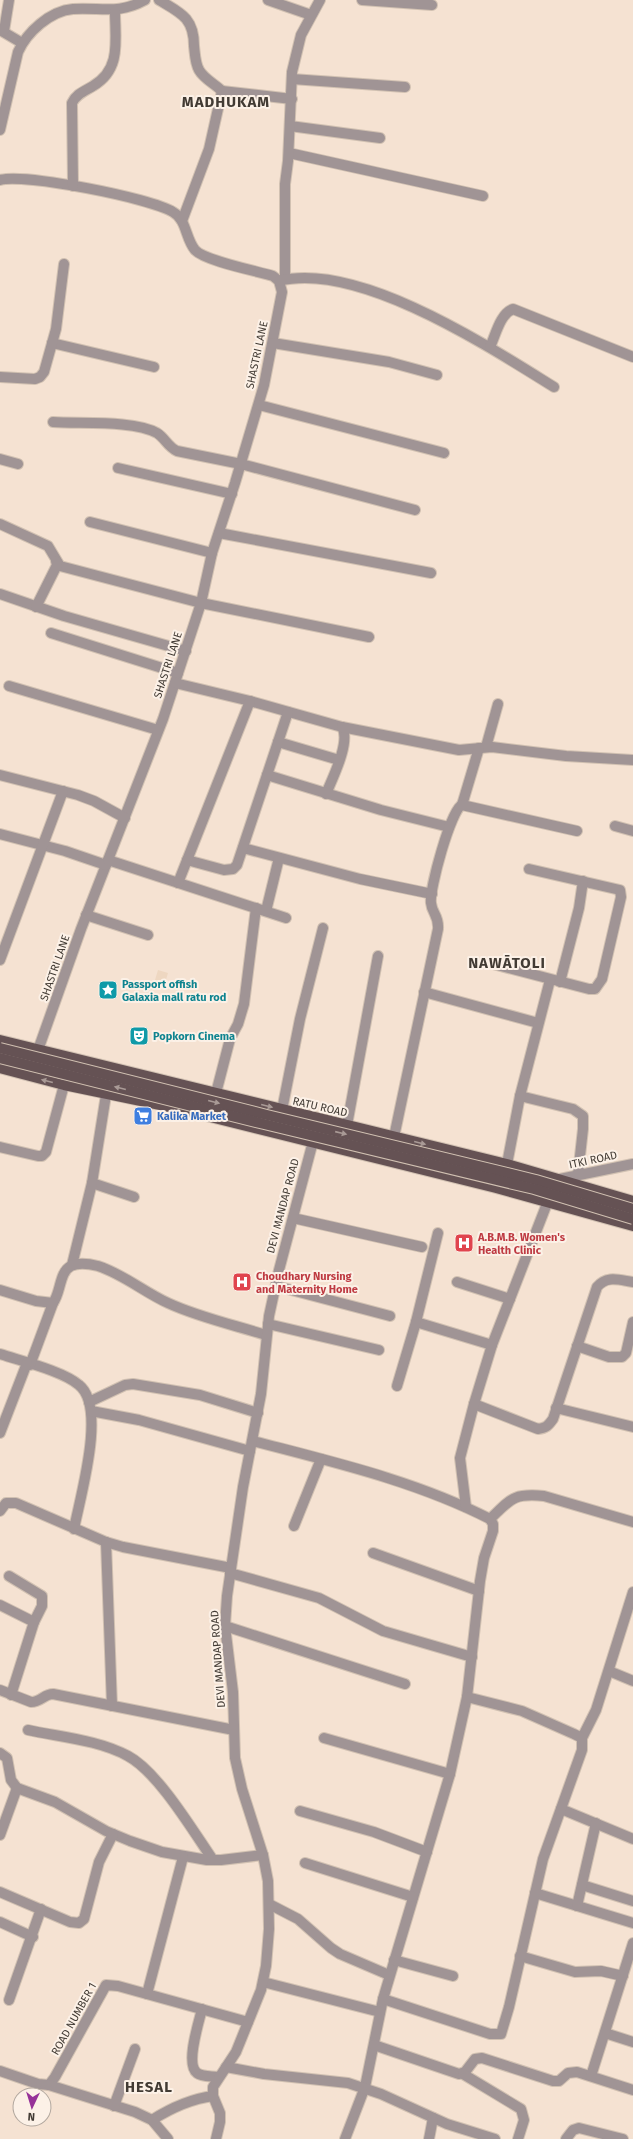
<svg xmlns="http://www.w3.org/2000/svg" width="633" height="2139" font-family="'Fira Sans',sans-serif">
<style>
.built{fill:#eed7c1}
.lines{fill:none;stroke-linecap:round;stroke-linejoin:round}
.minor-casing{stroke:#d1c1b2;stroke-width:12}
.major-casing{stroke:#d1c1b2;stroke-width:12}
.minor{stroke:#a09495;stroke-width:10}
.major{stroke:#655254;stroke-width:10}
.major-bridge-casing{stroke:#d1c1b2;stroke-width:12;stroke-linecap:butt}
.major-bridge{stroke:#655254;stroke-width:10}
.oneway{fill:#a99a96}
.labels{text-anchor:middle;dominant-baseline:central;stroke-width:4;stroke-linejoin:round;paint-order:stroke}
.street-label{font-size:11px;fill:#423b34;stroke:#fcf1e7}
.culture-label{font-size:11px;font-weight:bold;fill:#0d838f;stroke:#fcf1e7;text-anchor:start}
.shop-label{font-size:11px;font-weight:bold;fill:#366cbe;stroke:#fcf1e7;text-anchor:start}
.health-label{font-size:11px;font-weight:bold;fill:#be3a42;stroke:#fcf1e7;text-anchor:start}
.district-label{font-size:15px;font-weight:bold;letter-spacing:1px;fill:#423b34;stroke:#fcf1e7}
</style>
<rect width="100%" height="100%" fill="#f5e2d2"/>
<path class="built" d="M158,970L168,973L165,983L155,980Z"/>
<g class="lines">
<defs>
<g id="minor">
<path d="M159,0C181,13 194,18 194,46C195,54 195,63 199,70C204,79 215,84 222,91"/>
<path d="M268,0L311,15"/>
<path d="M362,0L432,5"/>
<path d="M0,30L22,43"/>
<path d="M4,31L9,0"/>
<path d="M292,79L405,87"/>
<path d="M290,126L380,138"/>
<path d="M0,130L18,52C27,32 50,11 73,9C101,7 118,15 145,0"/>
<path d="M289,153L483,196"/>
<path d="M0,180C23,173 151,198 173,212C187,220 185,238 195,250C205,261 257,271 273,276L279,281L282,292L264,385L235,483L212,553L201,603L163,719L81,929L38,1050"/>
<path d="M73,186L72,103C76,94 85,91 93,86C122,69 115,40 115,11"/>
<path d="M182,221L209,149L222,91L292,99"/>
<path d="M285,279V184L288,161L292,72L301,35L320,0"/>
<path d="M279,281C358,261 488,346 554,387"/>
<path d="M52,343L154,367"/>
<path d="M273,343L389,362L437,375"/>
<path d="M490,347C496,334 500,314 513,309L633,357"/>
<path d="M0,377L35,379L40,377L44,372L56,329L64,264"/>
<path d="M259,405L444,453"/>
<path d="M53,422C81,424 134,420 157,433C165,438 168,447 177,451L241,464L415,510"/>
<path d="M0,459L18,464"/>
<path d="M118,468L232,494"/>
<path d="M90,522L212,553"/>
<path d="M0,524L48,546L60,566L201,603L369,637"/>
<path d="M219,533L431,573"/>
<path d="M0,594L64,616L186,651"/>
<path d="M36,607L57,565L56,561"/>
<path d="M51,633L178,673"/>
<path d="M175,683L250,701L342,727C351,742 332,779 326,794"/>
<path d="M9,686L158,730"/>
<path d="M342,727L459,750L492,747L566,756L633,760"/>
<path d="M278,742L339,760"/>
<path d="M486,747L498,704"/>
<path d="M0,775L78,795L94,801L125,818"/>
<path d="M267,775L381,810L449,827"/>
<path d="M462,805L479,748"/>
<path d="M615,826L633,831"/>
<path d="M0,834L65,851L106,865"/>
<path d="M243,848L360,879L432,894"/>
<path d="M108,860L286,918"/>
<path d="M187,860L224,870L233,869L237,865L288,712"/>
<path d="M178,883L250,701"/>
<path d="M266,911L279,858"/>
<path d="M86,915L148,935"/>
<path d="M0,960L63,791"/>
<path d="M493,964L589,989H595L602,979L621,897L620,890L529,869"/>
<path d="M560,982L579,908L583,881"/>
<path d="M424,992L538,1023"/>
<path d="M216,1093L230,1039L238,1024L244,1004L256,908"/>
<path d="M106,1095L92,1183L134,1197"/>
<path d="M520,1096L573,1109L583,1116V1129L578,1174"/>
<path d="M282,1110L300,1019L323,928"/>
<path d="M347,1125L378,956"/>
<path d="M394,1137L438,929C439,915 432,914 431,903C429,890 451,809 462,805L577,831"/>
<path d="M0,1147L38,1156H42L46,1152L64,1085"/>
<path d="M507,1164L520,1096L550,980"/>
<path d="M293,1218L422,1247"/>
<path d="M438,1233L416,1322L492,1345"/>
<path d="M72,1265L92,1183"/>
<path d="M457,1282L510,1299"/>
<path d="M276,1286L390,1316"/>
<path d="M0,1290L36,1301L53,1303C61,1293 59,1272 71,1266C79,1262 90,1264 98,1266C123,1274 144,1292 168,1303C198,1317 234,1325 266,1335"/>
<path d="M268,1324L379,1350"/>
<path d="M577,1346L609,1357H622L626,1353L633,1322"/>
<path d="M0,1354C21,1361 63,1371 79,1385C107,1407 80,1497 74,1529"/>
<path d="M30,1365L53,1303"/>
<path d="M397,1386L416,1322"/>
<path d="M89,1402L125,1385L133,1384L200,1395L258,1413"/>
<path d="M474,1404L538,1429C546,1428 548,1426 553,1419L597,1287C607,1275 619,1280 633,1282"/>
<path d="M556,1408L633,1427"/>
<path d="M91,1411L139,1420L250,1451"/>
<path d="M0,1433L27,1363"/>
<path d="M253,1441C333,1462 416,1481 490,1519L493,1524V1531L484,1558L480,1581L467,1697L450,1774L383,1999L365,2087L345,2139"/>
<path d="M466,1507L460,1458L474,1404L492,1345L548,1201L560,1179L633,1164"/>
<path d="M0,1511L6,1503H16L106,1542L123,1547L231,1568"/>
<path d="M490,1519C511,1499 513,1493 544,1496L633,1522"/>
<path d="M294,1526L321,1459"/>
<path d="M106,1542L112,1706"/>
<path d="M373,1553L479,1591"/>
<path d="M230,1573L319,1598L383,1631L472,1657"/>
<path d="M9,1576L42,1596V1606L34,1622"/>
<path d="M0,1605L34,1622L11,1695"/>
<path d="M225,1626L405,1684"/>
<path d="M609,1671L633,1681"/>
<path d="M0,1690L31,1702C41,1702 44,1694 53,1694L234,1730"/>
<path d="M28,1730C60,1737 99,1740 128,1756C158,1772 193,1831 213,1860"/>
<path d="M324,1738L450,1774"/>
<path d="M582,1738L596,1710L633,1592"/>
<path d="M0,1753L7,1758L11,1780L17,1788L55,1802L106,1831L130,1841L162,1852L207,1860H221L263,1855"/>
<path d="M561,1809L633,1839"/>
<path d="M300,1811L374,1832L427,1852"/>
<path d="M0,1835L17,1788"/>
<path d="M305,1863L413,1897"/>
<path d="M582,1885L633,1901"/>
<path d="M0,1892L70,1922L79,1923L84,1919L99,1862L113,1834"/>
<path d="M535,1893L633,1923"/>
<path d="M269,1904L298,1919L331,1948L340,1954L389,1975"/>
<path d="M577,1906L596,1823"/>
<path d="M0,1922L33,1937"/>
<path d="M520,1956L575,1972L601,1971L623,1976"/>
<path d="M394,1960L453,1976"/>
<path d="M263,1982L380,2012"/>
<path d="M147,1994L183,1857"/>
<path d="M383,1999L490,2034H501L509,2007L543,1859L582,1750V1738L574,1734L522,1711L467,1697"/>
<path d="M9,2000L41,1909"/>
<path d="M202,2009C199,2022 185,2064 197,2073C202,2077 211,2076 218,2077"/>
<path d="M605,2033L633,2042"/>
<path d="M374,2045L459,2074L465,2072L475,2059L482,2058L553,2081H559L568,2073L577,2072L633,2090"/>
<path d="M226,2067L264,2074L348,2083L381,2094L447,2124L495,2139"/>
<path d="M0,2071L38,2084L49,2085L55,2077L106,1985L118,1986L248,2022"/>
<path d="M463,2074L521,2109L524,2120L518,2139"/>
<path d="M591,2076L633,1943"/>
<path d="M49,2085L135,2112L152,2120L168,2139"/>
<path d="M114,2106L135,2049"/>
<path d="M152,2120C171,2108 190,2099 213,2096"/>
<path d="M216,2139L220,2122V2113L213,2096V2087L236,2052L261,1990L266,1966L269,1929L268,1881L263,1855L242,1789L235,1758L233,1692L225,1626L227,1596L243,1487L261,1394L269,1316L279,1270L315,1134"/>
<path d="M429,2139L433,2118"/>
<path d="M566,2139L573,2130L579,2128L623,2139"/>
</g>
<g id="major">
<path d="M0,1040L507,1164L633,1201"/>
<path d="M0,1068L64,1085L170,1107L496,1188L633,1226"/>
</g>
</defs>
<use href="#minor" class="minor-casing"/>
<use href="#major" class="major-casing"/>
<use href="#minor" class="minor"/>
<use href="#major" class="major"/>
<defs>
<g id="major-bridge">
<path d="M0,1048L267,1115L536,1180L633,1209"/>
<path d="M0,1058L264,1124L534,1189L633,1219"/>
</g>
</defs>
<use href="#major-bridge" class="major-bridge-casing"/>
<use href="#major-bridge" class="major-bridge"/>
</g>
<defs><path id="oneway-solid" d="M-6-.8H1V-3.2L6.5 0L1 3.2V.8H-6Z"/></defs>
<g class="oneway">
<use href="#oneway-solid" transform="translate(47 1081) rotate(-166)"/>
<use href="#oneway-solid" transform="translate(120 1088) rotate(-166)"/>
<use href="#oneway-solid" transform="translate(214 1102) rotate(14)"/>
<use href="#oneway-solid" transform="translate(267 1106) rotate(14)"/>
<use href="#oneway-solid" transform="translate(341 1133) rotate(13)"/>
<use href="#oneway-solid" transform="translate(420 1143) rotate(14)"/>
</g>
<defs>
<symbol id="sight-square" viewBox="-11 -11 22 22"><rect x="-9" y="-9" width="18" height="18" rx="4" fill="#0f9aa8" stroke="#fcf1e7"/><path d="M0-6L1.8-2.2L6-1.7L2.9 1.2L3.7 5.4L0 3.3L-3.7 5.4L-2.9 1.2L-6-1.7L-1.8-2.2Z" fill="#fff"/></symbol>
<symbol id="theatre-square" viewBox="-11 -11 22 22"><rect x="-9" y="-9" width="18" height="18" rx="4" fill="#0f9aa8" stroke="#fcf1e7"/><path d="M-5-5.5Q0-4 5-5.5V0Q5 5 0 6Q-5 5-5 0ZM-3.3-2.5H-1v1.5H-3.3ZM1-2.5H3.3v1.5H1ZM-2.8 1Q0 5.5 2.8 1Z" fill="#fff"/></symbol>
<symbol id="supermarket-square" viewBox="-11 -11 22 22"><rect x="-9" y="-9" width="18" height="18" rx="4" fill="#3f7fe0" stroke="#fcf1e7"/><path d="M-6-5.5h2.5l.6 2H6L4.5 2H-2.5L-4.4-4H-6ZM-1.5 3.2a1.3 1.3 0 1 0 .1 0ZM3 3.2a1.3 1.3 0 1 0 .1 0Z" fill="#fff"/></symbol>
<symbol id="hospital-square" viewBox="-11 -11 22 22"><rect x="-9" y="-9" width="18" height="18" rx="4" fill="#e0444e" stroke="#fcf1e7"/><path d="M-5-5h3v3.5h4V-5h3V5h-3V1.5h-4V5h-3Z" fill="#fff"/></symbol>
</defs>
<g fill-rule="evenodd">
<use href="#sight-square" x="97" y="979" width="22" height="22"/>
<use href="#theatre-square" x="128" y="1025" width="22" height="22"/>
<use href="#supermarket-square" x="132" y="1105" width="22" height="22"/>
<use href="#hospital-square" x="453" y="1232" width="22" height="22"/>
<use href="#hospital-square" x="231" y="1271" width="22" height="22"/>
</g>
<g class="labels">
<g class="street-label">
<text transform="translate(257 355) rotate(-78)">SHASTRI LANE</text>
<text transform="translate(168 665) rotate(-72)">SHASTRI LANE</text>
<text transform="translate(55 968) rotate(-71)">SHASTRI LANE</text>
<text transform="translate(320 1107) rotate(13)">RATU ROAD</text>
<text transform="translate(593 1160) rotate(-12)">ITKI ROAD</text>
<text transform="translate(283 1206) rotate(-75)">DEVI MANDAP ROAD</text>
<text transform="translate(218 1659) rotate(-94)">DEVI MANDAP ROAD</text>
<text transform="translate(74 2019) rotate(-61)">ROAD NUMBER 1</text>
</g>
<g class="culture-label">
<text x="122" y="984">Passport offish<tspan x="122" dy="13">Galaxia mall ratu rod</tspan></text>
<text x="153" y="1036">Popkorn Cinema</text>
</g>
<g class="shop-label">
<text x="157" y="1116">Kalika Market</text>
</g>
<g class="health-label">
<text x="478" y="1237">A.B.M.B. Women's<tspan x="478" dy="13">Health Clinic</tspan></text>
<text x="256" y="1276">Choudhary Nursing<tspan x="256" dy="13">and Maternity Home</tspan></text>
</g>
<g class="district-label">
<text x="226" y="102">MADHUKAM</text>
<text x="507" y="963">NAWĀTOLI</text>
<text x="149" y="2087">HESAL</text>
</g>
</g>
<g transform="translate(32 2107) rotate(184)"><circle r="19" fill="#fcf1e7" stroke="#b2a89f"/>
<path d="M0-3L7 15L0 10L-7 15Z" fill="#963298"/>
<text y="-6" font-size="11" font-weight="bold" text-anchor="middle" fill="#423b34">N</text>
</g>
</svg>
